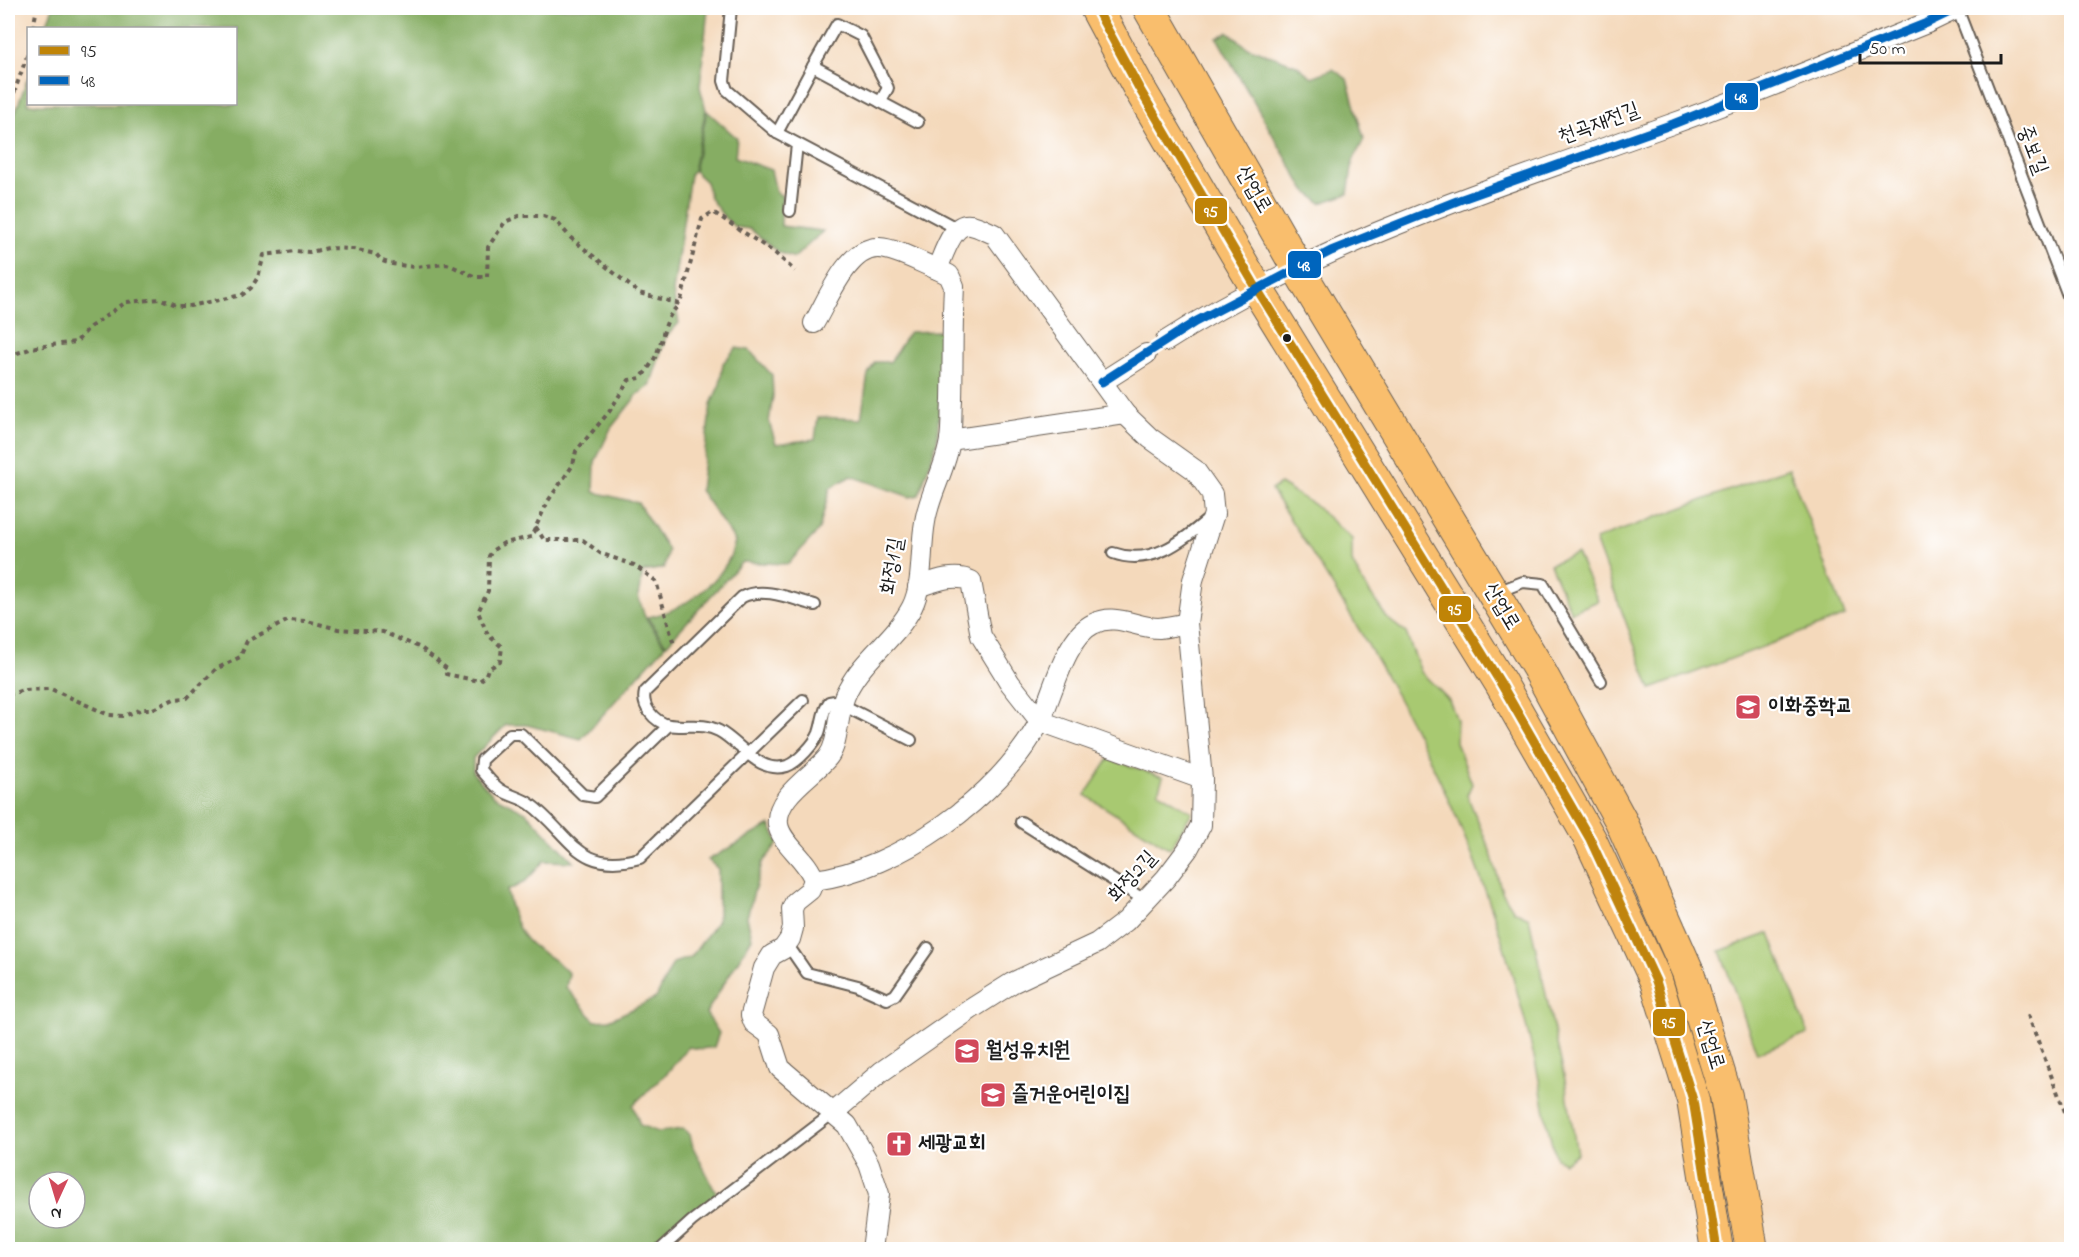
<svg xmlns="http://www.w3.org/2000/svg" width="2079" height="1257" font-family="'Indie Flower','Poor Story',sans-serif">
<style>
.green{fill:#a8c971;stroke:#627246;stroke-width:1.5}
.forest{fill:#86ad63;stroke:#516440;stroke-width:1.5;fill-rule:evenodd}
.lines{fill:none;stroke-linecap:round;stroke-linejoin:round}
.service-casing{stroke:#685e54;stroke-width:14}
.minor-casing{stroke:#685e54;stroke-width:22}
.primary-casing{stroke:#685e54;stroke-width:34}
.path{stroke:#685e54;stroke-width:4;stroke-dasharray:4.5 4.5;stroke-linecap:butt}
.service{stroke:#fff;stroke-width:10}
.minor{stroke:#fff;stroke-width:20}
.primary{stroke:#f9be6d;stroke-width:32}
.bus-1-casing{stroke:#fff;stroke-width:14}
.bus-2-casing{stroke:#fff;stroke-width:14}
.bus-1{stroke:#c08407;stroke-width:9}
.bus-2{stroke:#0065bd;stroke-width:9}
.bus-dot{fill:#1c1c1c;stroke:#fff;stroke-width:2}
.labels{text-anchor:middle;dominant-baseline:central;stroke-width:4.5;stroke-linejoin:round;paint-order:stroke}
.street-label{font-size:21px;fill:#1c1c1c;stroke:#fff}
.poi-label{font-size:21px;font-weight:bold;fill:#1c1c1c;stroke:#fff;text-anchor:start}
.line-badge{stroke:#fff;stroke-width:2}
.badge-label{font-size:16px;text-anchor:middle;font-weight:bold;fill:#fff}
</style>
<rect width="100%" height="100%" fill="#fff"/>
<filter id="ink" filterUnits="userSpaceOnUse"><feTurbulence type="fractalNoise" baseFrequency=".0167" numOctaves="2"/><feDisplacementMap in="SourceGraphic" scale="12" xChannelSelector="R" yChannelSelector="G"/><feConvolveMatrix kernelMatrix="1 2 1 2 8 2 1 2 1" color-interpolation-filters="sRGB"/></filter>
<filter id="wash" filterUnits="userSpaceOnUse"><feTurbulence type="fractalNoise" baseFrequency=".008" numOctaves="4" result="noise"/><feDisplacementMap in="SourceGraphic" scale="24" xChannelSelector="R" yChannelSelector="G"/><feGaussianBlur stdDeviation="1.35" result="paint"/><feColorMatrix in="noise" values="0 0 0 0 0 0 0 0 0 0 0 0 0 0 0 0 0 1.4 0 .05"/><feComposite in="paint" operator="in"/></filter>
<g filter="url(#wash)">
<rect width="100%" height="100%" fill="#f4d9bb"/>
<g class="green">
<path d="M1789,468L1845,616L1651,689L1595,540Z"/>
<path d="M1280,484L1313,504L1352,539V562L1363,583L1387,618L1406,633L1421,672L1449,700L1457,720L1456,742L1472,784L1467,795L1491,853L1502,892L1514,911L1529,918L1565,1080L1577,1154L1564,1162L1556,1158C1546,1128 1543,1096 1536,1065C1522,1007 1506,947 1485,890C1434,746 1355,618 1271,490Z"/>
<path d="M1577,553L1598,601L1571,612L1550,564Z"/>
<path d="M1109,759L1163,777L1158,792L1192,812L1170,849L1085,795Z"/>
<path d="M1770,933L1808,1034L1757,1053L1720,951Z"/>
</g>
<g class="forest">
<path d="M53,8H708L700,87L706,110L693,171L690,175L673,292L679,323L666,337L650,386L638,394L611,428L595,462L594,492L638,503L668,550L664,568L643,572L638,596L645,617L665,646L581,739L527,725H506L473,758V773L494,796L526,812L574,862L544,861L525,882L507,891C511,908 517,934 532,945C546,956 558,960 569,974L566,987L595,1021L609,1020L656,998L673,963L691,957L718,920V869L708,860L770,825L779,843L762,863L747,917L752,938L706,1013L719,1033L714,1047L701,1049L688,1047L668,1072L633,1105L640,1125L658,1132L683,1129L690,1135L693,1147L718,1196L648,1249L8,1250V133L28,77V104H236V28H45ZM39,1182H75V1218H39Z"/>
<path d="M1228,32L1247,47L1296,65L1312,77L1333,69L1347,79L1364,139L1353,161L1348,194L1321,203L1304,189L1217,38Z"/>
<path d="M707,111L737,138L735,157L771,170L776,192L782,196L781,226L823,231L794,258L778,252L750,229L735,227L724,217L710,198L706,182L694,171Z"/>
<path d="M939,331L944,341L937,442L919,495L910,497L851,476L830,488L819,530L788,564L742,562L666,645L647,617C684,611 728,579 735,541L700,490L711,404L720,384L723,363L736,348L749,350L772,375L773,396L769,422L776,444L815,439L818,417L861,419L868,374L875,362H890L909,332Z"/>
</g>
</g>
<g filter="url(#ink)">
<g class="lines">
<defs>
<g id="service">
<path d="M731,8L724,81L727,90L777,133L958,229"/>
<path d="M1957,8L2072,306"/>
<path d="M813,66L837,24L861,36L888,88L880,102"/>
<path d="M777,133L813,66L918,122"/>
<path d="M790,211L797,144"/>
<path d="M1113,553C1152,567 1182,541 1211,517"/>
<path d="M1497,592L1523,582L1543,584L1601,681"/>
<path d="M815,605C792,599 764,586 742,597L645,692C641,706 654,722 669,725C687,728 702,722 719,731C740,742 759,775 787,766C798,762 815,743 819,733C823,722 822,712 829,702L835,701L911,740"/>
<path d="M669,725L595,797L583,795L521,734H510L482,760L481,770C487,776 493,785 501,790C510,796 522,798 530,804C571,834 577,875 640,858L803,700"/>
<path d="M1021,822L1146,901"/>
<path d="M787,944L807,973L858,986L887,999L895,995L928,948"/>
<path d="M660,1250L692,1221L833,1113"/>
</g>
<g id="minor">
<path d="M814,323C828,300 848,246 879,248C897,249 919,262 937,269"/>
<path d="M1166,341C1321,241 1497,187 1669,125C1756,94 1842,57 1927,23L1958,8"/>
<path d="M1102,382L1146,354"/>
<path d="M950,440L1125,414"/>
<path d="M918,587C935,581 955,573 971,581L981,636L1010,683L1040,721L1202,779"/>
<path d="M814,880C898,870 999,797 1039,723C1052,697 1065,637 1093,624C1117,612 1135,628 1159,628C1168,627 1178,625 1187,623"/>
<path d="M833,1113L881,1072L971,1009L1012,983L1097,943L1126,921L1166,878L1188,849L1201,825L1202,779L1187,623L1193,580L1214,514L1212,494L1195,470L1150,438L1125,414L994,234C986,231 978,226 971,225C952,221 943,257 937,269L949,275L954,286C952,324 953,362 952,400C951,413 952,427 950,440C946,469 929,494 925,522C920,549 924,583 912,607C896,638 864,658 848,689C835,712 841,740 828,757C813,776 775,796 778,824C780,843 808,859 814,880L810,890L795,902L792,909L793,928L790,939L783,949L772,955L764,968L751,1015L754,1023L769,1034L780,1068L847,1125L869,1164L879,1194L872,1250"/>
</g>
<g id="primary">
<path d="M1096,8L1139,88L1257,289L1500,682L1590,839L1656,981L1693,1100L1717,1250"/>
<path d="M1149,8L1297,267L1537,666L1621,821L1688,972L1726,1096L1752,1250"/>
</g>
</defs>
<use href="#service" class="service-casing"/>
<use href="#minor" class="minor-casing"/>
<use href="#primary" class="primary-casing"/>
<g class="path">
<path d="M33,28L37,8"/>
<path d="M8,110L28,53"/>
<path d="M8,356L36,347L76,342L90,327L126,302L161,299L179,306H190L242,295L251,288L258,277L264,255L295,251L310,252L328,248L353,249L376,254L382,261L392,264L414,267L447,264L476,277H487L488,247L505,222L519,216H543L555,220L571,238L639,293L680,304L702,219L713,212L775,253L795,271"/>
<path d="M536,527L544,540H583L600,553L634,565L656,581L674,645"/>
<path d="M8,695L23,690L51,689L109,715L124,716L142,709H153L174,699L187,698L216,669L240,657L247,641L289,620L307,621L338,629L383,632L421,648L447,669L446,674L479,681L485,677L488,669L500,662L502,647L488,635L478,612L488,591L489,556L493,550L504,543L531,537L548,501L573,465L576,451L609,412L629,380L641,378C647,370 655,360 658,350C665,332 664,318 680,304"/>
<path d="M2028,1015L2072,1130"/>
</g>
<use href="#service" class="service"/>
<use href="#minor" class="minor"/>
<use href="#primary" class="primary"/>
<defs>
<path id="bus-1" d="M1096,8L1139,88L1257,289L1500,682L1590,839L1656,981L1693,1100L1717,1250"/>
<path id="bus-2" d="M1102,382L1195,322L1331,251L1462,199L1673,124L1927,23L1958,8"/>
</defs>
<use href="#bus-1" class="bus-1-casing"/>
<use href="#bus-2" class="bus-2-casing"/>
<use href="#bus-1" class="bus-1"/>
<use href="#bus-2" class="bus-2"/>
</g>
</g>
<defs>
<symbol id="school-square" viewBox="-11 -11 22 22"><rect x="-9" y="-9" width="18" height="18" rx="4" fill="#d1495b" stroke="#fff"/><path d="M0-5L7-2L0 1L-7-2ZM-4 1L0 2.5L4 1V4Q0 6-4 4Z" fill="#fff"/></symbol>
<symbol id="church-square" viewBox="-11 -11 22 22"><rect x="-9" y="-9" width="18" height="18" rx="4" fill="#d1495b" stroke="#fff"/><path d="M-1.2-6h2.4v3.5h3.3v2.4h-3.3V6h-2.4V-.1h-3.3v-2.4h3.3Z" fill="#fff"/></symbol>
</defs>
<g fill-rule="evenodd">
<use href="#school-square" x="1733" y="692" width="30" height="30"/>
<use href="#school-square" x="952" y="1036" width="30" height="30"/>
<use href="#school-square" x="978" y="1080" width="30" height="30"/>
<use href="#church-square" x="884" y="1129" width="30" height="30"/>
</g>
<circle class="bus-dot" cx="1287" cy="338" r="5"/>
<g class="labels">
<g class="street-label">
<text transform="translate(1599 124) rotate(-20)">천곡재전길</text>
<text transform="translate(2032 150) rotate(69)">중보길</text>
<text transform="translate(1253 190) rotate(60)">산업로</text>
<text transform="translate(893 566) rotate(-81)">화정1길</text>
<text transform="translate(1501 607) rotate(59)">산업로</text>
<text transform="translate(1133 877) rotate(-48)">화정2길</text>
<text transform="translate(1710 1045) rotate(73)">산업로</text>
</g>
<g class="poi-label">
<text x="1768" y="707">이화중학교</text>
<text x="986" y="1051">월성유치원</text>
<text x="1012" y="1095">즐거운어린이집</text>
<text x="918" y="1144">세광교회</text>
</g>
</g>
<g class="line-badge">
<rect x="1724" y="82" width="35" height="29" rx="6" fill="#0065bd"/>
<rect x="1194" y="197" width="34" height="28" rx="6" fill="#c08407"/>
<rect x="1287" y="250" width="35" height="29" rx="6" fill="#0065bd"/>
<rect x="1438" y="595" width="34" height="28" rx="6" fill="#c08407"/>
<rect x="1652" y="1008" width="34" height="29" rx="6" fill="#c08407"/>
</g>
<g class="badge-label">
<text x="1741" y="103">48</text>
<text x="1211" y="217">95</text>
<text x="1304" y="271">48</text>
<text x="1455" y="615">95</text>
<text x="1669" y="1028">95</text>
</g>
<rect width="2079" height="1257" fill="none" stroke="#fff" stroke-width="30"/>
<rect x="27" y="27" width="210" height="78" fill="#ffffff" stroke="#a4a4a4" stroke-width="1.5"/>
<rect x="39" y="46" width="30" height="9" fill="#c08407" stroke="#a4a4a4" stroke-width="1.5"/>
<text x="81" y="57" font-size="18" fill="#1c1c1c">95</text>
<rect x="39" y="76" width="30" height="9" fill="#0065bd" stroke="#a4a4a4" stroke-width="1.5"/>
<text x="81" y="87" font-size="18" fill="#1c1c1c">48</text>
<g transform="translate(57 1200) rotate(184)"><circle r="28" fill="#ffffff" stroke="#a4a4a4" stroke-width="1.5"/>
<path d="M0-4.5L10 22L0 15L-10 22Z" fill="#d1495b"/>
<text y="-9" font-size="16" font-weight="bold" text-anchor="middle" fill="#1c1c1c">N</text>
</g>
<path d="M1860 54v9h141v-9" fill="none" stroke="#1c1c1c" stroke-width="3"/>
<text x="1869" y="54" font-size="18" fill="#1c1c1c" stroke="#ffffff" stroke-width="4.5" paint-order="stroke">50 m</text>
</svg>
